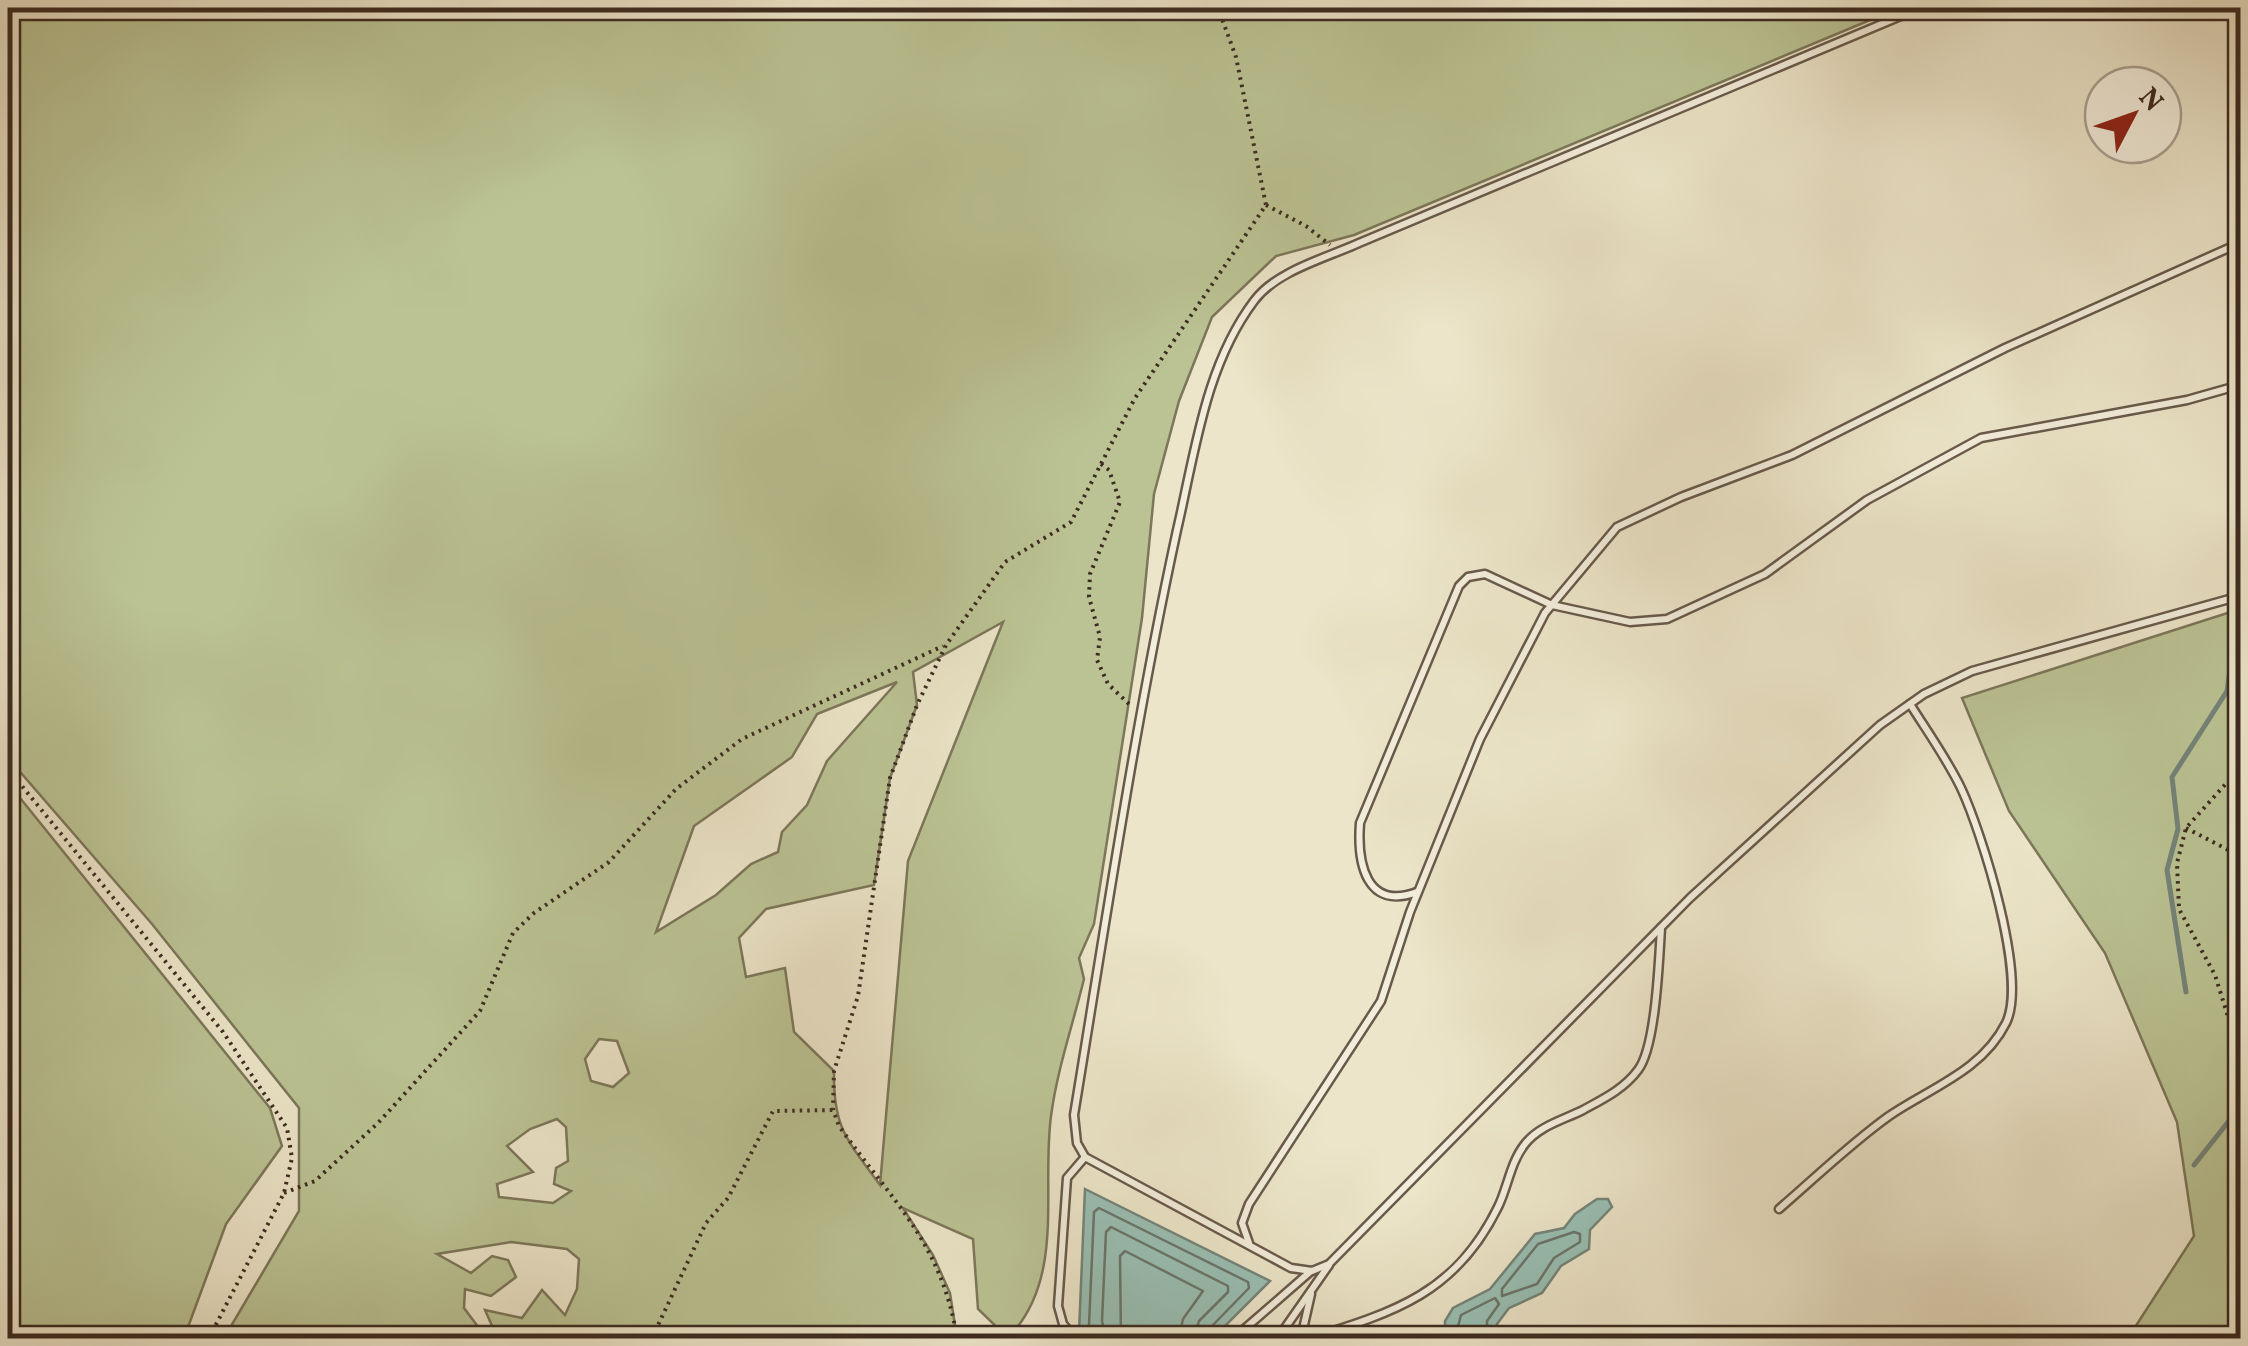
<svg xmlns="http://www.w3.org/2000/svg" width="2248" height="1346" font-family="Vollkorn,serif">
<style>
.green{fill:#bbc394;stroke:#7c775a;stroke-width:2.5;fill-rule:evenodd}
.water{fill:#99bfb3;stroke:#748479;stroke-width:2.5}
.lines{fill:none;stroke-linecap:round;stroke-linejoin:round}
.shore{stroke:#6a756a;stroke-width:2.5}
.stream{stroke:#748479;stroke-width:5}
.lane-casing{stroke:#685a4b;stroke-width:11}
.path{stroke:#3c2b21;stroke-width:4;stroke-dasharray:2.5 5;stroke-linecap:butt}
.lane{stroke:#f3eedc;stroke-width:6}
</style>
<rect width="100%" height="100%" fill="#ece5c9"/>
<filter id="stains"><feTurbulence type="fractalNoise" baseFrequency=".002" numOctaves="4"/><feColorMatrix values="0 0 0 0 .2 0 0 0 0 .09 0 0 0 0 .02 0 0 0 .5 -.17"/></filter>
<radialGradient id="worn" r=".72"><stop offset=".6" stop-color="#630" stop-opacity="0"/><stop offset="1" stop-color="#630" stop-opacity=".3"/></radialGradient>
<g class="green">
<path d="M8,8H1899L1354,235L1276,256L1212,317L1179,401L1154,494L1142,618L1094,924L1079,958L1084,979C1073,1024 1057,1070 1051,1116C1041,1191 1066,1278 1008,1338L978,1309L973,1239L903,1208L933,1255L950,1293L957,1338H224L299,1211V1108L152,924L8,758ZM1003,622L908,861L880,1185C847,1140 833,1128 834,1071L794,1032L785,968L746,977L739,938L766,909L874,885L890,778L917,705L913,672ZM897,682L827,761L807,805L782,832L778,852L751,864L716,895L656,932L694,826L792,757L817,714ZM599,1039L617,1041L629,1073L613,1087L591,1081L585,1059ZM557,1119L566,1127L568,1161L556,1168L554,1184L571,1191L553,1203L499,1197L497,1184L533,1172L507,1146L530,1129ZM511,1242L567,1249L579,1259L577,1289L565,1315L542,1290L522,1318L485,1310L493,1328H479L464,1308L465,1289L491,1296L516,1277L508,1260L492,1256L471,1273L437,1254Z"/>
<path d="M2240,609V1338H2128L2194,1236L2177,1122L2105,953L2009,811L1962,698Z"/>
<path d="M8,783L270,1108L282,1146L226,1224L184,1338H8Z"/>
</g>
<g class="water">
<path d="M1085,1189L1270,1281L1213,1338H1091L1079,1332Z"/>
<path d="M1597,1199H1608L1612,1207L1590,1230L1589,1249L1561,1266L1542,1293L1509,1308L1497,1324V1338H1445V1321L1453,1308L1490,1289L1535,1234L1564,1228L1575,1214Z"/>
</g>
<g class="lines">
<g class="shore">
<path d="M1574,1232L1580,1234V1242L1554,1258L1537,1284L1502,1296V1289L1538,1244Z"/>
<path d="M1093,1338L1089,1325L1094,1212L1099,1208L1248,1282L1249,1288L1210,1328L1207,1338"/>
<path d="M1106,1338L1102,1321L1106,1232L1111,1227L1228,1286V1292L1199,1321L1194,1338"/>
<path d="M1121,1338L1120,1256L1125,1251L1203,1291L1183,1319L1179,1338"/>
<path d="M1455,1338L1461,1315L1495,1298L1499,1304L1487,1321V1338"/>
</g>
<g class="stream">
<path d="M2186,992L2167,870L2178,829L2172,777L2227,691L2236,626"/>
<path d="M2194,1165L2240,1107"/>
</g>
<defs>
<g id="lane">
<path d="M1920,8L1359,243C1326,258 1276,271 1254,301C1205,366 1195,453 1177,530C1135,724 1106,920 1074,1115L1077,1143L1085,1157L1291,1268L1312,1271L1329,1264L1690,898L1880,725L1924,694L1972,671L2240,596"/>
<path d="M1417,892C1366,911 1357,863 1360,823L1459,586L1468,577L1485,574L1552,605L1630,622L1667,619L1765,574L1867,500L1981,438L2187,400L2240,385"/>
<path d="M1779,1209C1815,1178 1850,1144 1889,1116C1930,1088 1982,1071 2006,1023C2028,979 1982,833 1961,788C1947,759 1927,731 1910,704"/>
<path d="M1249,1243L1242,1223L1249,1204L1381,1001L1410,912L1480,739L1545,613L1617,527L1681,497L1792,455L2005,348L2240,243"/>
<path d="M1075,1338L1063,1324L1058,1306L1067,1178L1085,1157"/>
<path d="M1234,1338L1311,1271"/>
<path d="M1278,1338L1329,1265"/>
<path d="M1301,1338L1311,1294"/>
<path d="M1311,1338C1395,1312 1456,1293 1498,1207C1508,1187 1510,1163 1525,1144C1539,1126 1563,1120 1583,1110C1603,1099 1624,1089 1638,1070C1656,1047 1659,959 1661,928"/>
</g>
</defs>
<use href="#lane" class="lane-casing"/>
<g class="path">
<path d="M1266,205L1306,226L1330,245"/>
<path d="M1101,464L1109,470L1120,502L1090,574L1089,597L1100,637L1097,660L1108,684L1129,704"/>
<path d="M2240,768L2186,828L2177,863L2179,909L2215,975L2230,1023L2240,1017"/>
<path d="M8,769L223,1032L287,1128L292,1158L284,1193L209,1338"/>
<path d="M2186,828L2240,856"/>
<path d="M284,1193L315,1181L378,1123L480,1011L513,933L534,913L609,862L676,789L742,739L943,646"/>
<path d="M652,1338L706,1223L728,1198L773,1111L833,1110"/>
<path d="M957,1338C942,1243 892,1201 839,1126L833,1110L834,1071L858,996L890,778L917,705L946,645L1005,562L1071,522L1135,398L1266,205L1236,57L1218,8"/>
</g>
<use href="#lane" class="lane"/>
</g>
<rect width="2248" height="1346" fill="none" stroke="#ece5c9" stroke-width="40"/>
<rect x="10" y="10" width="2228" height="1326" fill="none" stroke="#3c2b21" stroke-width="5"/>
<rect x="20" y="20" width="2208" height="1306" fill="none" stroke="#3c2b21" stroke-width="2.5"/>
<g transform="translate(2133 115) rotate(49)"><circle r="48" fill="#f3eedc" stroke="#aaa091" stroke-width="2.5"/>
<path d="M0-8L18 38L0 25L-18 38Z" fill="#8f2418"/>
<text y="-15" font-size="28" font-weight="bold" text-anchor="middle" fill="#3c2b21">N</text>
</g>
<rect width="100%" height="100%" filter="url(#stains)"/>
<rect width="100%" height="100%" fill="url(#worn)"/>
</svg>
